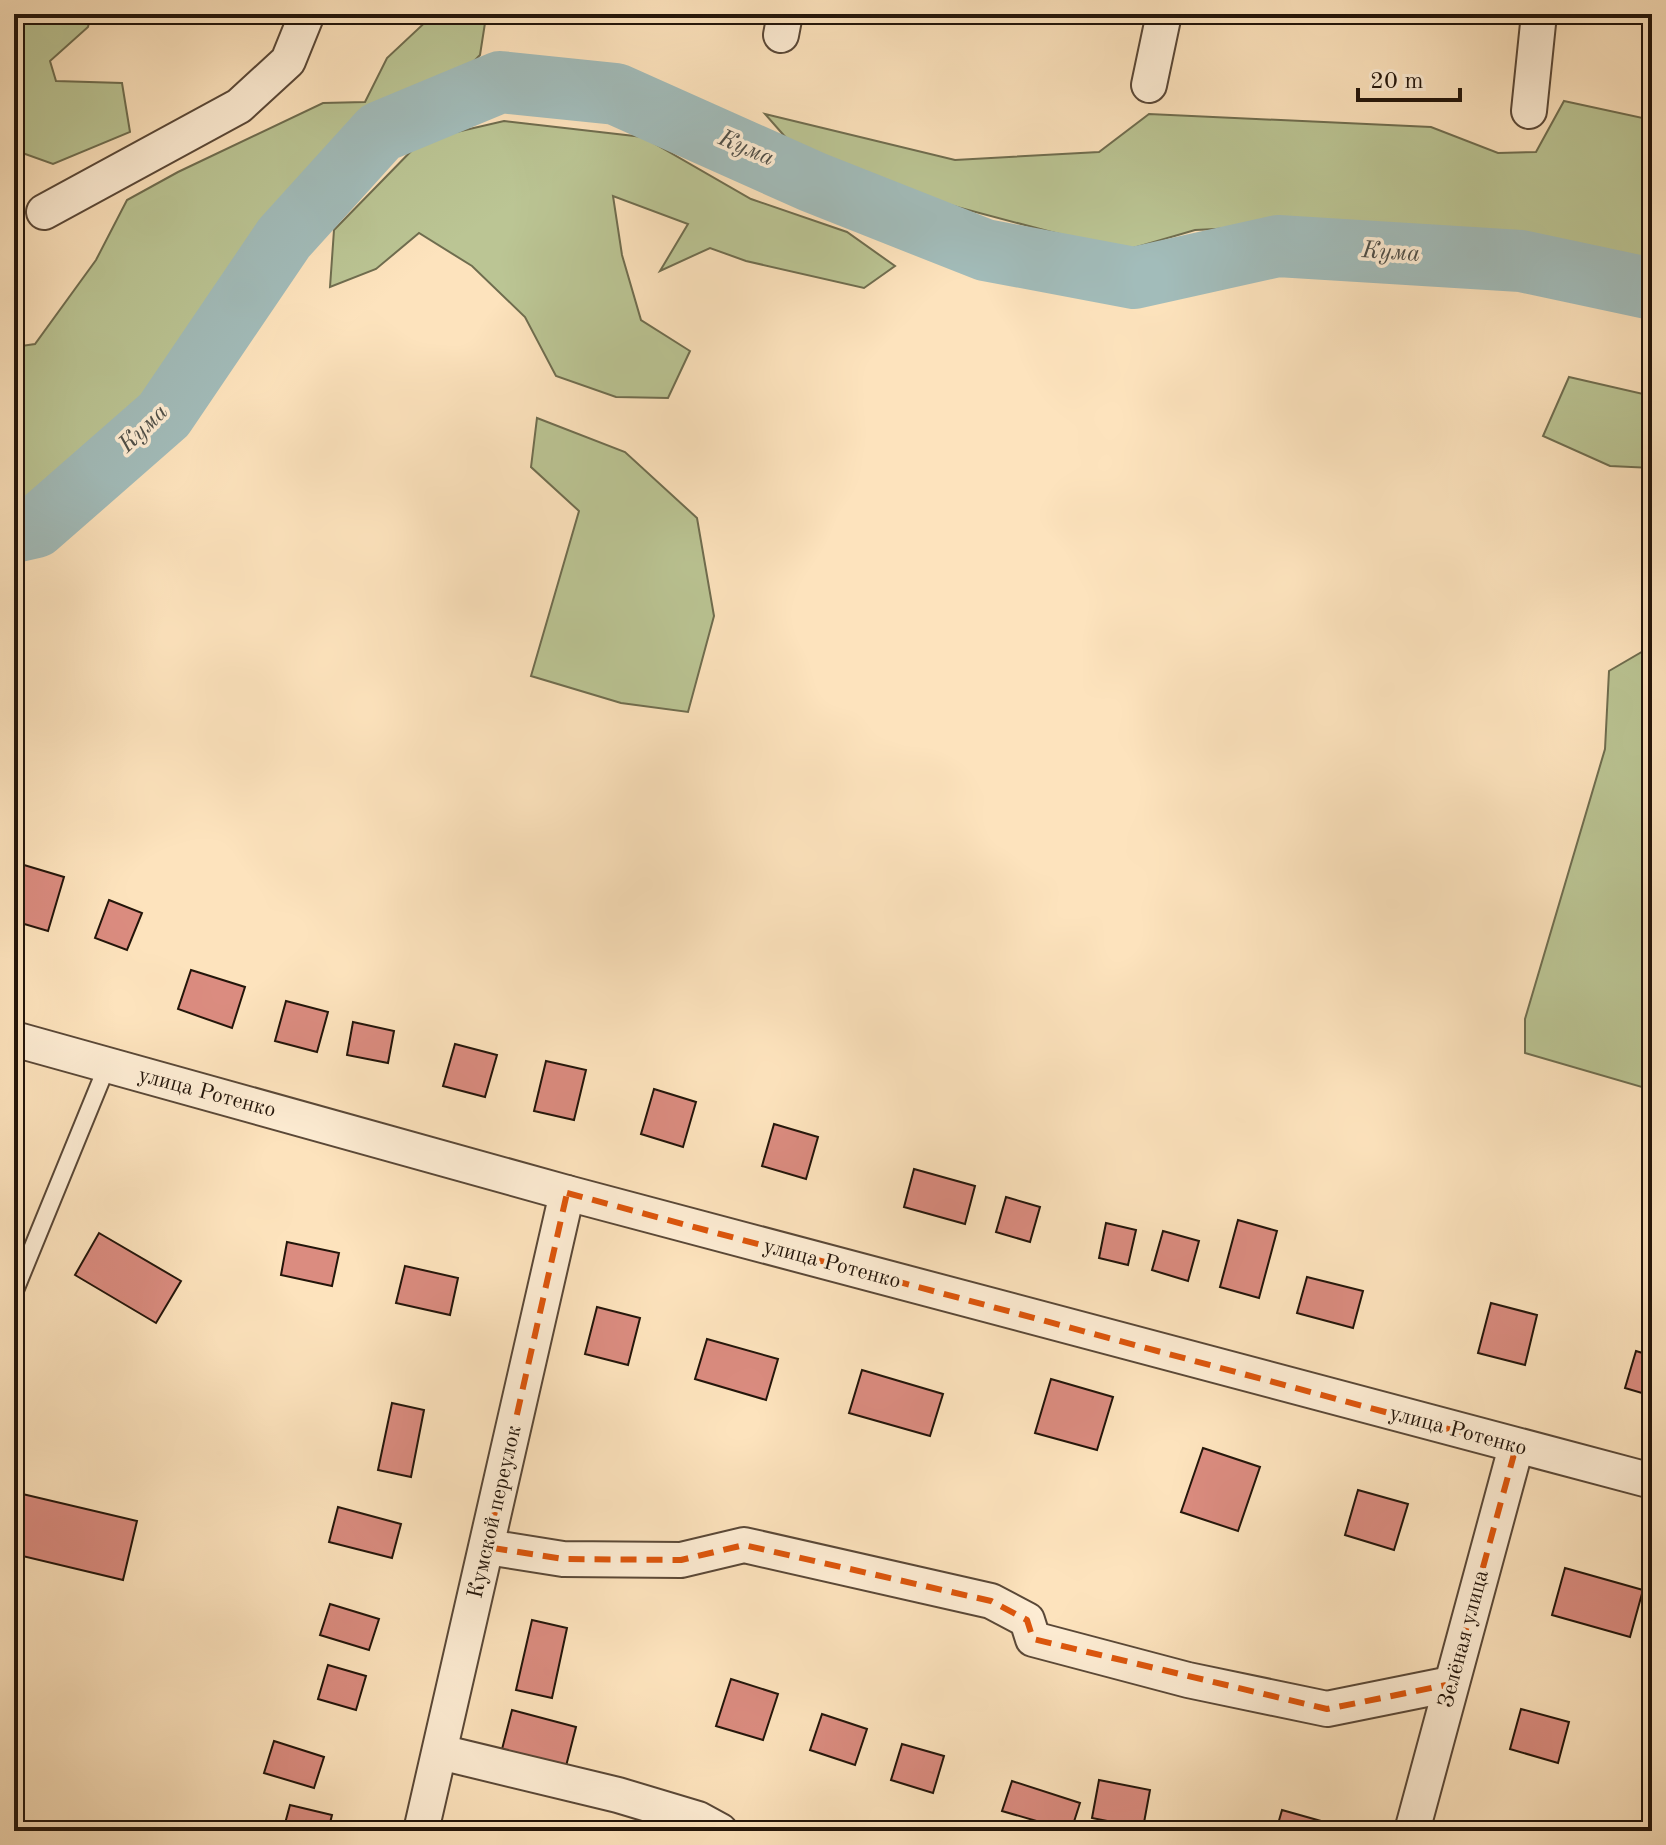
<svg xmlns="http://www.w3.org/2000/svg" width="1666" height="1845" font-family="'Old Standard TT',serif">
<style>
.green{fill:#bbc594;stroke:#6f6d4f;stroke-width:2}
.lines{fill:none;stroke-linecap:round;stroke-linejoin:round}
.river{stroke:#a2bcba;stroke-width:62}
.building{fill:#db8c80;stroke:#23150a;stroke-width:2}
.lane-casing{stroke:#5a4837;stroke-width:20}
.street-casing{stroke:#5a4837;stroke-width:38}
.lane{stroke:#feedd4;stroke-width:16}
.street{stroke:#feedd4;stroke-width:34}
.marked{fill:none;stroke:#de560c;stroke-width:6;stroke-dasharray:16 10;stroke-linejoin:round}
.labels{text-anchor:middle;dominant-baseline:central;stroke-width:7;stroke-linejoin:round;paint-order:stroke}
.street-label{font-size:22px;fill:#23150a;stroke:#feedd4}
.water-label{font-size:24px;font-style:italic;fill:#4f4f48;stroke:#feedd4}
</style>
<rect width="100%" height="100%" fill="#fde3bd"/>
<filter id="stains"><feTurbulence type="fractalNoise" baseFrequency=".0025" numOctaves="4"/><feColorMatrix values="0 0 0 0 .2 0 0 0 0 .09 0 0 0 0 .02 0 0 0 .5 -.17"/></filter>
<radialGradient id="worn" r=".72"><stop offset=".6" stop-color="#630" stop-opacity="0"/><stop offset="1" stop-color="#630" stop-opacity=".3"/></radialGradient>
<g class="green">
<path d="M14,14H91L88,27L50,61L56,81L122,83L130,132L53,164L14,150Z"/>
<path d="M434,14L485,23L480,55L451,85L368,123L301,194L159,402L36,511L14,515V347L35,344L96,260L127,200L178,172L323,103L365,102L387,58Z"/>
<path d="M1564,101L1652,120V265L1571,246L1300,225L1195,230L1123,251L957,207L810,165L765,114L955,160L1099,152L1149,114L1431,127L1498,153L1536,152Z"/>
<path d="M504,121L643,137L751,199L847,232L895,266L864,288L746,261L710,248L660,271L688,224L613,196L622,255L641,320L690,351L668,398L616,397L556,376L525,317L472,266L419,233L376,269L330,287L334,230L422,140Z"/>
<path d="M1569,377L1652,396V468L1610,466L1543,436Z"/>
<path d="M537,418L625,452L697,518L714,616L688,712L621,703L531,676L579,511L531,467Z"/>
<path d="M1652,646V1090L1525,1053V1019L1605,749L1609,671Z"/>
</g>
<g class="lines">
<path class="river" d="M14,532L36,527L164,415L284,238L380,132L500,82L616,94L813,182L985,250L1134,278L1278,246L1521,261L1652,289"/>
</g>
<g class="building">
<path d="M14,862L64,877L48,931L14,921Z"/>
<path d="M109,900L142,913L127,950L95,938Z"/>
<path d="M191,970L245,987L232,1028L178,1009Z"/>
<path d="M286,1001L328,1012L317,1052L275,1041Z"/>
<path d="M353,1022L394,1031L388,1063L347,1055Z"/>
<path d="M455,1044L497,1055L485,1097L443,1086Z"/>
<path d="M546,1061L586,1070L574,1120L534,1111Z"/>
<path d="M654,1089L696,1102L683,1147L641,1134Z"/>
<path d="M774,1124L818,1137L806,1179L762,1166Z"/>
<path d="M914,1169L975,1186L965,1224L904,1207Z"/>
<path d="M1006,1197L1040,1207L1030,1242L996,1232Z"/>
<path d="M1238,1220L1277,1231L1259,1298L1220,1287Z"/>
<path d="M1106,1223L1136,1230L1128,1265L1099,1258Z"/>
<path d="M1163,1231L1199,1241L1188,1281L1152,1270Z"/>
<path d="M99,1233L181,1281L156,1323L75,1275Z"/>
<path d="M287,1242L339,1253L332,1286L281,1275Z"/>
<path d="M405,1266L458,1278L450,1315L396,1303Z"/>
<path d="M1307,1277L1363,1291L1353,1328L1297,1313Z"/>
<path d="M1491,1303L1537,1315L1525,1365L1478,1353Z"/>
<path d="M597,1307L640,1318L628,1365L585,1354Z"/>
<path d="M707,1339L778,1359L766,1400L695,1379Z"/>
<path d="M1636,1351L1652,1356V1396L1625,1388Z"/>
<path d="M862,1370L943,1394L930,1436L849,1413Z"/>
<path d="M1051,1379L1113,1397L1097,1450L1035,1433Z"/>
<path d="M392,1403L424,1410L411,1477L378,1470Z"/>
<path d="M1203,1448L1260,1467L1238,1531L1181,1512Z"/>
<path d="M1358,1490L1408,1504L1394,1550L1345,1535Z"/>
<path d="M14,1492L137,1521L123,1580L14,1554Z"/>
<path d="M338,1507L401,1524L392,1558L329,1542Z"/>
<path d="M1565,1568L1643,1590L1630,1637L1552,1615Z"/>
<path d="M330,1604L379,1619L369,1650L320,1635Z"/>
<path d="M532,1620L567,1628L552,1698L516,1690Z"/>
<path d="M328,1665L366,1676L356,1710L318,1699Z"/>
<path d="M731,1679L778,1694L763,1740L716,1726Z"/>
<path d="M1521,1709L1569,1722L1558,1763L1510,1749Z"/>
<path d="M512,1710L576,1727L564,1774L500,1757Z"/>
<path d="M822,1714L867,1729L855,1765L810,1750Z"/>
<path d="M274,1741L324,1757L314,1788L264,1773Z"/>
<path d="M902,1744L944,1756L933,1793L891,1780Z"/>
<path d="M1099,1780L1150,1790L1143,1828L1092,1818Z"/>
<path d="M1012,1781L1080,1803L1071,1831L1002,1811Z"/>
<path d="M290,1805L332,1815L328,1831H283Z"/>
<path d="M1282,1810L1321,1821L1318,1831H1276Z"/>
</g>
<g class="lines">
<defs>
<path id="lane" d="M14,1293L107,1066"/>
<g id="street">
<path d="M781,35L785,14"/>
<path d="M1149,85L1164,14"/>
<path d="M1529,111L1539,14"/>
<path d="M44,212L239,106L288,61L307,14"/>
<path d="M14,1039L567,1193L1652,1481"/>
<path d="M487,1547L563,1559L681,1560L744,1545L991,1601L1027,1620L1033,1639L1188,1680L1327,1709L1451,1684"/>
<path d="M440,1752L618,1795L698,1819L720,1831"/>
<path d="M421,1831L567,1193"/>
<path d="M1412,1831L1516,1447"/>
</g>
</defs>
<use href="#lane" class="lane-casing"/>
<use href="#street" class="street-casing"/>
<use href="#lane" class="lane"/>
<use href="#street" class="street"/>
</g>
<path class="marked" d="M567,1193L1516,1447L1451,1684L1327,1709L1033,1639L1027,1620L991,1601L744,1545L681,1560L563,1559L487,1547Z"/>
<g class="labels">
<g class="street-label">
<text transform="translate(207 1093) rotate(15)">улица Ротенко</text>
<text transform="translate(832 1264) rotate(15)">улица Ротенко</text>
<text transform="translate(1458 1431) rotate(15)">улица Ротенко</text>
<text transform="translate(495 1512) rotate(-77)">Кумской переулок</text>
<text transform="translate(1464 1639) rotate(-75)">Зелёная улица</text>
</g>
<g class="water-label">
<text transform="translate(746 149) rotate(23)">Кума</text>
<text transform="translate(1391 253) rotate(4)">Кума</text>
<text transform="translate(144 429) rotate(-44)">Кума</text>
</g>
</g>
<rect width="1666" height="1845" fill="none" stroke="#fde3bd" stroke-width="48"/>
<rect x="16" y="16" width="1634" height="1813" fill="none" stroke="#23150a" stroke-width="4"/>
<rect x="24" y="24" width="1618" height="1797" fill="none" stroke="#23150a" stroke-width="2"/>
<path d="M1358 88v12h102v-12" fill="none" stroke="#23150a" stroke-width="4"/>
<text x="1370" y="88" font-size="24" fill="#23150a" stroke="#feedd4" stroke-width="6" paint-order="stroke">20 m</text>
<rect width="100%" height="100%" filter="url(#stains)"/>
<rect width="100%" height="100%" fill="url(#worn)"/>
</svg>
